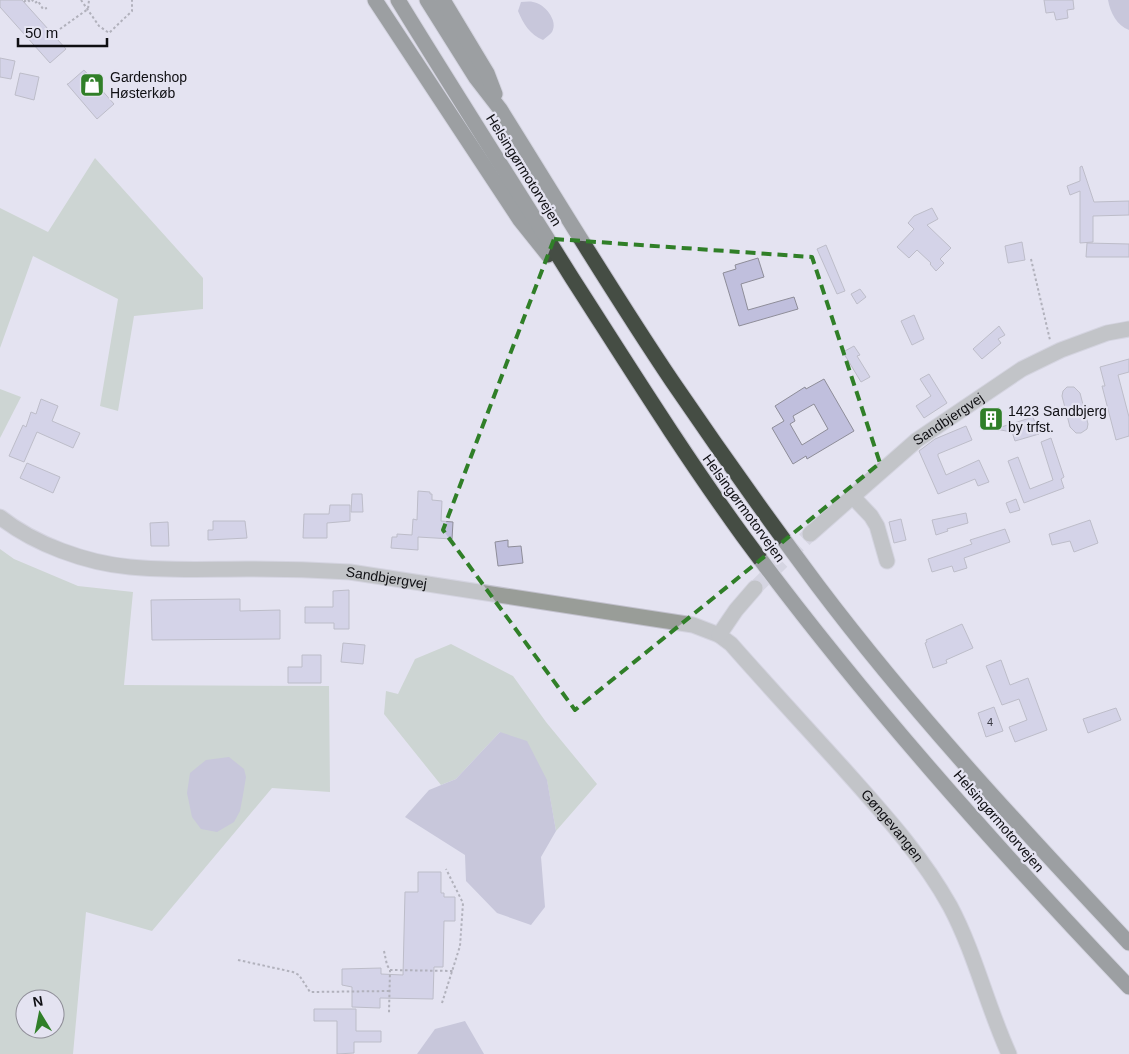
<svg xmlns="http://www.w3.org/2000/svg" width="1129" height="1054" font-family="Helvetica,sans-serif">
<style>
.green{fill:#b2c3af;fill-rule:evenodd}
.water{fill:#a6a4c1}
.building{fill:#c0bfdd;stroke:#8e8d99;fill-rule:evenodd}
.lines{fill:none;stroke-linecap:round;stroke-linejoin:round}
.minor-tunnel{stroke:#c4c3d0;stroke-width:15;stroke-dasharray:15 8;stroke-linecap:butt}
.minor-casing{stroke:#c2c1cd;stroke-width:17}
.highway-casing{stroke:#c2c1cd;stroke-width:17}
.path{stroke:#74737c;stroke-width:2;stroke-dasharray:2.5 2.5;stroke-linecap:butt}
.minor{stroke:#999d98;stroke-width:15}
.highway{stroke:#454d44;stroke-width:15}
.marked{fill:none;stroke:#307f28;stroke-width:4;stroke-dasharray:10 6;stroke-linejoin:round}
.labels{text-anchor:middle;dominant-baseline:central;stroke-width:4.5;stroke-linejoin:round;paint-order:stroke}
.number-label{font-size:11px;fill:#3b3b46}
.poi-label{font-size:14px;fill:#0f0f13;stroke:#e4e3f1;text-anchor:start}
.street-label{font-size:14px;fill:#0f0f13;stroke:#e4e3f1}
</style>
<rect width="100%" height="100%" fill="#e4e3f1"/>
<g class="green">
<path d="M95,158L203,278V309L134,316L118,411L100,406L118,299L33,256L0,348V208L48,232Z"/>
<path d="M0,389L21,397L0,438Z"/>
<path d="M0,549L14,559L78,586L133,592L124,685L329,686L330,792L272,788L152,931L86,912L73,1054H0ZM25,999H55V1029H25Z"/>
<path d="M451,644L513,676L546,722L597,784L556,831L547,781L500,732L456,779L441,785L384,714L386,691L398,694L415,659Z"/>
</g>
<g class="water">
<path d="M1108,0H1129V30C1117,26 1110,12 1108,0Z"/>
<path d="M521,2C525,2 529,1 533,2C544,3 559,21 552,32C550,35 546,37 543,40C530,35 523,23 518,11Z"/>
<path d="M500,732L527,741L547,780L556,831L541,857L545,907L531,925L497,913L466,881L465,855L405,817L429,790L456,779Z"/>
<path d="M229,757L244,769L246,777L243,795L240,811L234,822L217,832L201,829L192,817L187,793L190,773L206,760Z"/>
<path d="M465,1021L484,1054H417L435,1029Z"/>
</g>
<g class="building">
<path d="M0,0H22L66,49L50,63L0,7Z"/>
<path d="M1044,0H1073L1074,9L1067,10L1068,18L1056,20L1054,12L1046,13Z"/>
<path d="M0,58L15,61L11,79L0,77Z"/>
<path d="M84,70L114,104L97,119L67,84H68Z"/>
<path d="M20,73L39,77L34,100L15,95Z"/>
<path d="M1082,166L1094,202L1129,201V215L1093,216V242L1080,243V191L1070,195L1067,186L1080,181V167Z"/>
<path d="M932,208L938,219L927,225L951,248L940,259L944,263L936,271L930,264L931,263L917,250L909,258L897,247L914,229L908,223L914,216Z"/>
<path d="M1022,242L1025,260L1008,263L1005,246Z"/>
<path d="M1087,243L1129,244V257H1086Z"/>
<path d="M826,245L845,291L837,294L817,249Z"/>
<path d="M758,258L764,277L741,284L748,310L794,297L798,309L739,326L723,273L736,269L735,265Z"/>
<path d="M860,289L866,297L857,304L851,294Z"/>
<path d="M914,315L924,339L912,345L901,321Z"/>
<path d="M999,326L1005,335L998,339L1001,343L982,359L973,349Z"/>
<path d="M854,346L860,355L857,356L870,377L861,382L843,352Z"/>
<path d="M1129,359V372L1118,375L1129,417V436L1116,440L1102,386H1105L1100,367Z"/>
<path d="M929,374L947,403L924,418L916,406L931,396L920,379Z"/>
<path d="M824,379L854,431L807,459L806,456L793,464L772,428L784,421L775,406L805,387L806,389ZM814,404L828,429L802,445L790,424L795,421L793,416Z"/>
<path d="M1067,387H1074L1080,393L1088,424L1087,429L1081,433H1076L1070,427L1062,396L1063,391Z"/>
<path d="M41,399L58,406L52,421L80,433L73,448L37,432L24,462L9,456L23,425L26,427L31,412L36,414Z"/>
<path d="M1033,417L1039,434L1015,441L1012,432L995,429Z"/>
<path d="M966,426L972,440L938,454V456L946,475L979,460L989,482L978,486L975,479L938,494L919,451L935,439Z"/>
<path d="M1051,438L1064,477L1061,479L1064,488L1024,503L1008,461L1018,457L1030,489L1053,480L1041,442Z"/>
<path d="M27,463L60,477L53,493L20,478Z"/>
<path d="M418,491L430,492V494H432V500L442,501L441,521L453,522L452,539L418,537V550L391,548L392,537H397V534L412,535L413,519L417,520Z"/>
<path d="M352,494H362L363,512H351Z"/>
<path d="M1016,499L1020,510L1010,513L1006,503Z"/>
<path d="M330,505H350V521L327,523V538H303L304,514H329Z"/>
<path d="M966,513L968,523L947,529L948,531L936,535L932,520Z"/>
<path d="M901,519L906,540L894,543L889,522Z"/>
<path d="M1090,520L1098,543L1074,552L1070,541L1052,545L1049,534Z"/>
<path d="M213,521H245L247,538L208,540V530H213Z"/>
<path d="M168,522L169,546H151L150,523Z"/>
<path d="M1005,529L1010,542L964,558L967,568L954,572L952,566L932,572L928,559L972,544L970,540Z"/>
<path d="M508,540V547L521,546L523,563L498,566L495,542Z"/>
<path d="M349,590V629H334V623H305V607H333V591Z"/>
<path d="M240,599V611L280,610V639L152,640L151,600Z"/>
<path d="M962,624L973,648L946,660L947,663L933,668L925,643L927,642L926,640Z"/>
<path d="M343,643L365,645L363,664L341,662Z"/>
<path d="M302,655H321V683H288V667H302Z"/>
<path d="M1001,660L1010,685L1028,678L1047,730L1015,742L1009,727L1027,720L1019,699L1002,705L986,666Z"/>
<path d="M994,707L1003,731L986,737L978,713Z"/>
<path d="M1116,708L1121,720L1088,733L1083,719Z"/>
<path d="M418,872H441V893H444V897H455V921H444L443,967H434L433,999L380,998V1008L352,1007V987L342,985V969L381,968V974L403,975L405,892H418Z"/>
<path d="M314,1009H356V1031H381V1042H354V1053L337,1054V1021H314Z"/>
</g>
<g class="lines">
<path class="minor-tunnel" d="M755,588L810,534"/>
<defs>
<g id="minor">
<path d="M852,496L871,516L877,526L887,561"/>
<path id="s1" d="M0,517C34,544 86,563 130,567C168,571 208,569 247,569C282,569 316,570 350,572L693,625L719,635L731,644C768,686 806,727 843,768C882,812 921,854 950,906C975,953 987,1006 1009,1054"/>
<path id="s2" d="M810,534L917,440L1022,369L1061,350L1107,333L1129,329"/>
<path d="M719,635L736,610L755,588"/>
</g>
<g id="highway">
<path d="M375,0L520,220L548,255"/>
<path d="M398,0C455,93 514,185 572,278C628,365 682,452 743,536C860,695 993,844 1129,987"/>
<path d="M427,0L476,78L500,109C557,200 612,292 672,381C719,450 768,519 818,586C913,712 1021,828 1129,943"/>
<path d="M443,0L487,73L495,94"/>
</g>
</defs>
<use href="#minor" class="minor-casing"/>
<use href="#highway" class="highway-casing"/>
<g class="path">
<path d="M28,0L30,2L32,0L35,3L38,1L43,9L47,8"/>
<path d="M81,0L99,26L109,33L132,11V0"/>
<path d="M24,2L26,0"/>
<path d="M60,29L88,9L89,0"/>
<path d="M1031,259L1050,340"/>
<path d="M384,951L387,965L390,970L389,1013"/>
<path d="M238,960L293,972L299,975L310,992L390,991"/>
<path d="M390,970L453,971"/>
<path d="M442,1003L460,946L463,903L446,869"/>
</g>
<use href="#minor" class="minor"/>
<use href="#highway" class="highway"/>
</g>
<path d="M0 0H1129V1054H0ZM554,239L812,257L880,463L575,710L443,530Z" fill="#e4e3f1" fill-opacity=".55" fill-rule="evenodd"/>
<path class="marked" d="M554,239L812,257L880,463L575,710L443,530Z"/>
<defs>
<symbol id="shop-square" viewBox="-11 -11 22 22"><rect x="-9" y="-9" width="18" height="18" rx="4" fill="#307f28" stroke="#e4e3f1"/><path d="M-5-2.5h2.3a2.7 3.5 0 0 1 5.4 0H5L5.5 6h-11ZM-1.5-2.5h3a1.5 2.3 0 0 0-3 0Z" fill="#fff"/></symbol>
<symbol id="building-square" viewBox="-11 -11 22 22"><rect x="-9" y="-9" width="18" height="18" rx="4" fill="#307f28" stroke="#e4e3f1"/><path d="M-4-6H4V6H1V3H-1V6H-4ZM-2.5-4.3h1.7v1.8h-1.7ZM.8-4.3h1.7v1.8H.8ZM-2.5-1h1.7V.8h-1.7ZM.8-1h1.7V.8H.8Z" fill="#fff"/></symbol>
</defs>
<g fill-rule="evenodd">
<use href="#shop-square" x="78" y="71" width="28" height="28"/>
<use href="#building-square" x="977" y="405" width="28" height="28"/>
</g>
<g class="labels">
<g class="number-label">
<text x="990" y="722">4</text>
</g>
<g class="poi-label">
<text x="110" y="77">Gardenshop<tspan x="110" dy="16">Høsterkøb</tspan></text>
<text x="1008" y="411">1423 Sandbjerg<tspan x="1008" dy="16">by trfst.</tspan></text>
</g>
<g class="street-label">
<text transform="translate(524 170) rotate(58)">Helsingørmotorvejen</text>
<text stroke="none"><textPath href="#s2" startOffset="180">Sandbjergvej</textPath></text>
<text transform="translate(744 508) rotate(54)">Helsingørmotorvejen</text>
<text stroke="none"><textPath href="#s1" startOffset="398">Sandbjergvej</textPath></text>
<text transform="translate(999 821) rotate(49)">Helsingørmotorvejen</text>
<text stroke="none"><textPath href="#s1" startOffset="994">Gøngevangen</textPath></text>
</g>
</g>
<g transform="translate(40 1014) rotate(350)"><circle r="24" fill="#e4e3f1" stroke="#8f8e98"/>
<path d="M0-4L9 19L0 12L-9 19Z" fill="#307f28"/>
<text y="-8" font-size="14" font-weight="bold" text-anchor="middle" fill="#0f0f13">N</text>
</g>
<path d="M18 38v8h89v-8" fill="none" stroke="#0f0f13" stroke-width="2.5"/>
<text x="25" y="38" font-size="15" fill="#0f0f13" stroke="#e4e3f1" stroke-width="4" paint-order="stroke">50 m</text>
</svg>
